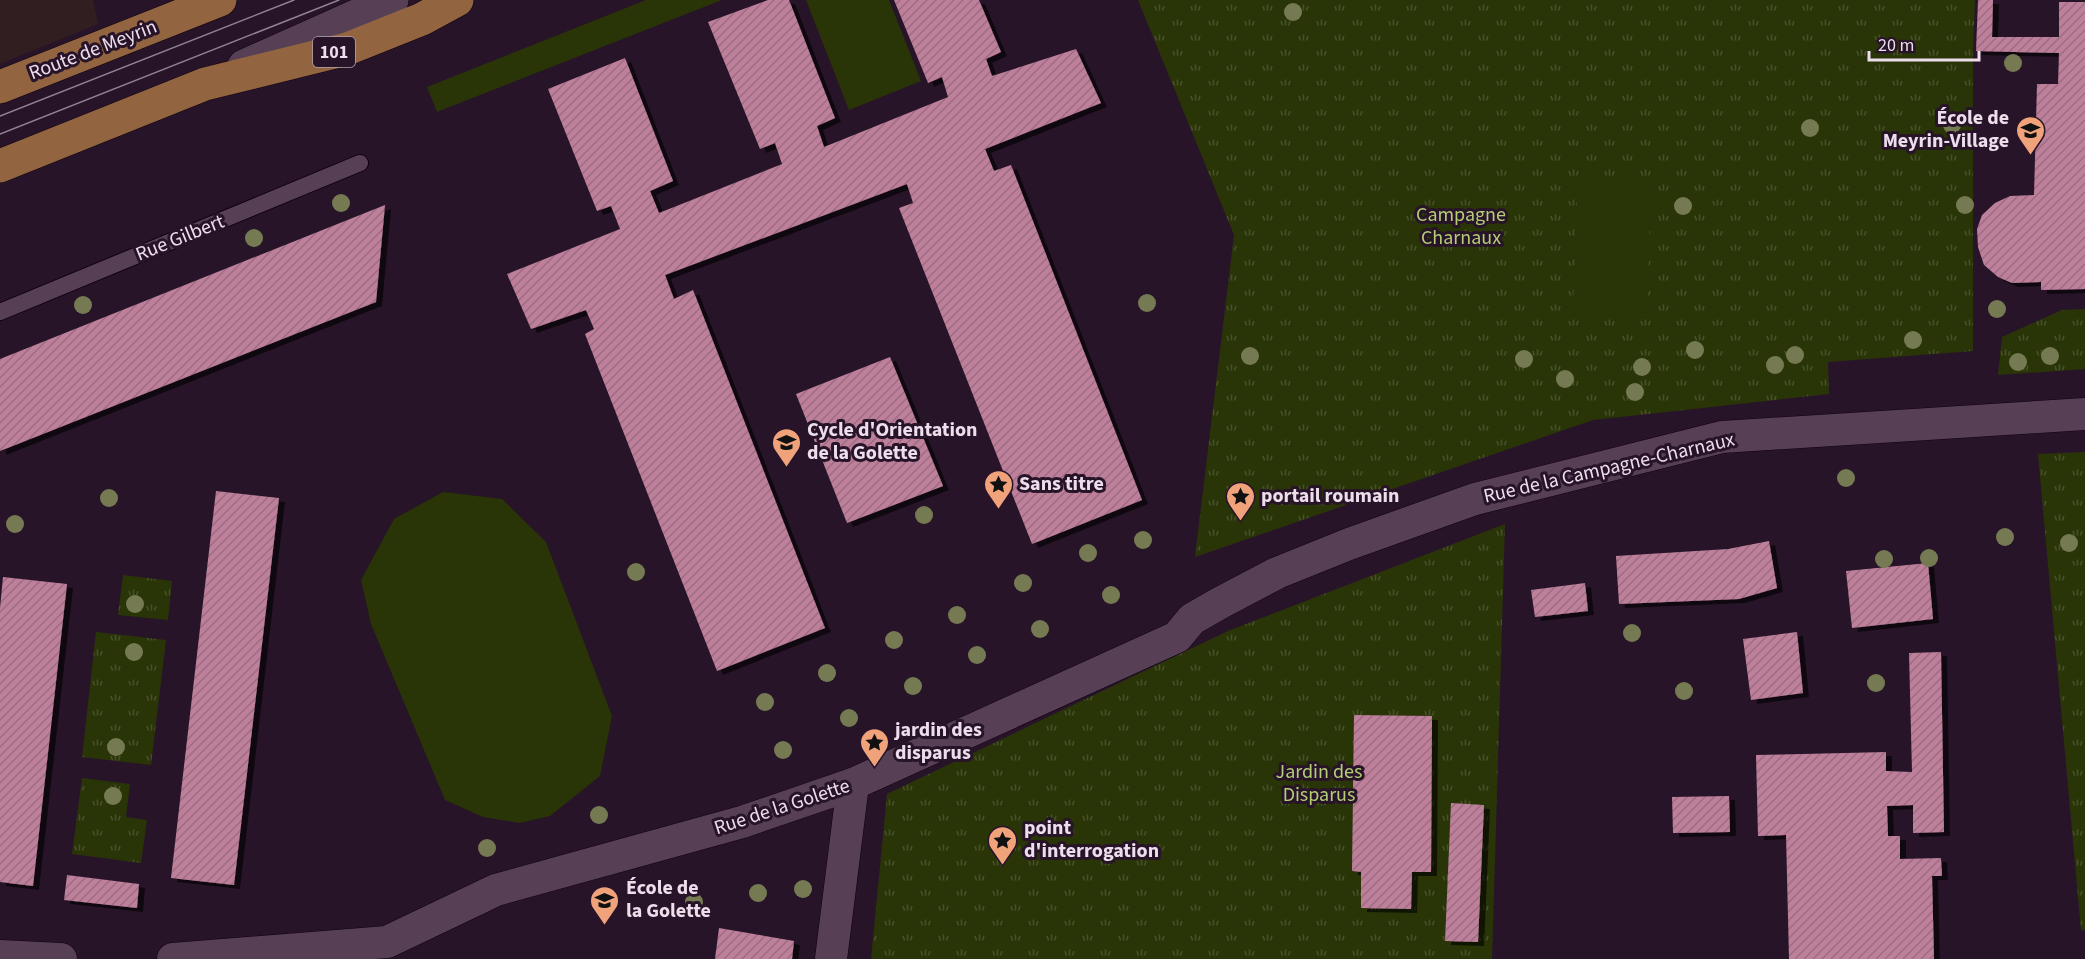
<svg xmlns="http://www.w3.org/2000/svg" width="2085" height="959" font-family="'Source Sans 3',sans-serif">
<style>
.industrial{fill:#301e21}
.grass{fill:url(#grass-tufts)}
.pitch{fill:#293407}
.building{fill:url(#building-hatch);filter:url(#shadow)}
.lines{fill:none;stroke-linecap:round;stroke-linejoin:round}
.lane-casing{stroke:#100210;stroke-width:18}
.street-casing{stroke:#100210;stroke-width:33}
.secondary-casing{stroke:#100210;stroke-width:34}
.primary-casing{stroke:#100210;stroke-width:34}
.lane{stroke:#574056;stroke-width:16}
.street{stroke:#574056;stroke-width:32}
.secondary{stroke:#574056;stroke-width:33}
.primary{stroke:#926540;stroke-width:33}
.tram{stroke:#938292;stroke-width:1.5}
.tree{fill:#757a53}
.labels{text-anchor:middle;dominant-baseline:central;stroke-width:6;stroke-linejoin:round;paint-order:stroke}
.shield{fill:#281428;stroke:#b2a1b1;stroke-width:1.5}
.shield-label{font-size:18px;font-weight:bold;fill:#eddeec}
.street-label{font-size:20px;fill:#eddeec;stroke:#281428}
.poi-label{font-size:20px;font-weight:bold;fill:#eddeec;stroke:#281428;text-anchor:start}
.park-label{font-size:20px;fill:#b4cd76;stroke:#281428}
</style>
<defs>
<pattern id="grass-tufts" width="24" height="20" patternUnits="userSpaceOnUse" patternTransform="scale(1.5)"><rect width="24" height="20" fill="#293407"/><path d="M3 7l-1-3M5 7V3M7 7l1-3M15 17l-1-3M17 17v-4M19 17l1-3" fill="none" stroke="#48512b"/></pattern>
<pattern id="building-hatch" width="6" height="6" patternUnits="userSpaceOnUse" patternTransform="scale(1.5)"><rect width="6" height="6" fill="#be7f9b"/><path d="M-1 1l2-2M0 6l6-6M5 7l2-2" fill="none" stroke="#9a6d82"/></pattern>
<filter id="shadow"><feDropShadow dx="6" dy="4" stdDeviation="0" flood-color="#0009"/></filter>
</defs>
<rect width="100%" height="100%" fill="#281428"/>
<path class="industrial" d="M0,0H93L98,24L0,64Z"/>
<g class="grass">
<path d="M1138,0H1975L1973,51V351L1828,362L1829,394L1593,420L1195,557L1234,235Z"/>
<path d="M2085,309V369L1998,375L2002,337L2062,310Z"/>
<path d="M2085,452V930H2081L2038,454Z"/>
<path d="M1505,524L1492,959H871L887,794L1228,631Z"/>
<path d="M123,575L172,581L168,620L118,615Z"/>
<path d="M96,632L166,640L151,765L82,757Z"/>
<path d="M82,778L130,784L126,817L147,820L141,863L72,854Z"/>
</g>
<g class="pitch">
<path d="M646,0H722L437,112L427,87Z"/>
<path d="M806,0H889L921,81L849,110Z"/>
<path d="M1578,179L1651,182L1647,313L1573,310Z"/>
<path d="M443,492L502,499L546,542L612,716L600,776L550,816L520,823L483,817L445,800L371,624L361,580L394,519Z"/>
</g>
<g class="building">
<path d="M768,0H789L835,118L817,126L824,147L948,97L942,77L928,83L894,0H979L1001,52L986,59L992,76L1076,49L1101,103L985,149L994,171L1011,165L1142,500L1032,544L899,208L913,203L907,184L665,275L674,299L693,290L825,628L717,671L585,334L594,329L586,310L531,329L507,274L620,229L611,206L597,211L548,89L625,58L673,181L650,191L659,213L782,164L775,143L760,149L708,22Z"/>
<path d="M1978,0H1993L1992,37H2059V2H2085V289L2041,290V282L2012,283L1998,277L1984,265L1978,247L1977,229L1982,215L1995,203L2010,196L2034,195L2037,84H2058L2059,53L1976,51Z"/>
<path d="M385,205L376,302L0,451V359Z"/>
<path d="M890,357L943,486L847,523L796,394Z"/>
<path d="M216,491L279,498L234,885L171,878Z"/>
<path d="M1769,541L1777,588L1739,599L1619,604L1616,556L1728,549Z"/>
<path d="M1928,563L1933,619L1852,628L1846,571Z"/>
<path d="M3,577L67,584L33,886L0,882V608Z"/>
<path d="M1585,583L1588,611L1535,617L1531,590Z"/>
<path d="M1797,632L1803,693L1751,700L1743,639Z"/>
<path d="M1941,652L1944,832L1913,833V805L1887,806L1888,836H1900V859L1941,858L1942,876H1932L1934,959H1789L1786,835L1758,836L1756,755L1886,752V771L1912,772L1909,653Z"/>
<path d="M1354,715L1432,716L1431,872H1412L1411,909L1361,908V872L1352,871Z"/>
<path d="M1729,796L1730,832L1673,833L1672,797Z"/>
<path d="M1451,803L1484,805L1478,942L1445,941Z"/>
<path d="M67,875L139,884L137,908L64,900Z"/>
<path d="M719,928L794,941L792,959H715Z"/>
</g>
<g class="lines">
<defs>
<path id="lane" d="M0,312L360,163"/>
<g id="street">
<path d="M0,956L61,959"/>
<path d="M173,959L387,942L496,890L742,822L853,784L1177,637L1192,619L1220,603L1277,573L1349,544L1475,499L1722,437L2085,414"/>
<path d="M831,959L853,784"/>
</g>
<path id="secondary" d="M244,66L392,0"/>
<g id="primary">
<path d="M0,87L220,0"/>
<path d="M0,166L205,84L347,49L422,19L457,0"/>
</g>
</defs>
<use href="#lane" class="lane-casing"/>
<use href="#street" class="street-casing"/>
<use href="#secondary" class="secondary-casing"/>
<use href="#primary" class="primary-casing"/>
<use href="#lane" class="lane"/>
<use href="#street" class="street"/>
<use href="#secondary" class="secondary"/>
<use href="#primary" class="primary"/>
<g class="tram">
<path d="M0,116L294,0"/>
<path d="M0,134L339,0"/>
</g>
</g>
<g class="tree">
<circle cx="1293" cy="12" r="9"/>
<circle cx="2013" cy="63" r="9"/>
<circle cx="1952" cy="125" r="9"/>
<circle cx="1810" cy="128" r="9"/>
<circle cx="341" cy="203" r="9"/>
<circle cx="1965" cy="205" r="9"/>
<circle cx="1683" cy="206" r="9"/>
<circle cx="254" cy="238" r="9"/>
<circle cx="1147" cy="303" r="9"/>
<circle cx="83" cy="305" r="9"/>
<circle cx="1997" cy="309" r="9"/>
<circle cx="1913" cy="340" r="9"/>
<circle cx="1695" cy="350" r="9"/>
<circle cx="1795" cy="355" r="9"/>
<circle cx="1250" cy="356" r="9"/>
<circle cx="2050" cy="356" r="9"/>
<circle cx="1524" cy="359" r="9"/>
<circle cx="2018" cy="362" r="9"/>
<circle cx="1775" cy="365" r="9"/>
<circle cx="1642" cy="367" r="9"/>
<circle cx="1565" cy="379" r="9"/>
<circle cx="1635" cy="392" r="9"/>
<circle cx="1846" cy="478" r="9"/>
<circle cx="109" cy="498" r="9"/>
<circle cx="924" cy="515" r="9"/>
<circle cx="15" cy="524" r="9"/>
<circle cx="2005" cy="537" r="9"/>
<circle cx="1143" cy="540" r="9"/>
<circle cx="2069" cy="543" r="9"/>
<circle cx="1088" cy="553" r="9"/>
<circle cx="1929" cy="558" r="9"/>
<circle cx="1884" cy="559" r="9"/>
<circle cx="636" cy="572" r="9"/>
<circle cx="1023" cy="583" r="9"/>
<circle cx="1111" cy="595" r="9"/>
<circle cx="135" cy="604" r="9"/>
<circle cx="957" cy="615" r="9"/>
<circle cx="1040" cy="629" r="9"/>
<circle cx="1632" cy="633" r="9"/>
<circle cx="894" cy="640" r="9"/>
<circle cx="134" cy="652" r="9"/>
<circle cx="977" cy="655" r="9"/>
<circle cx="827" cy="673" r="9"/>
<circle cx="1876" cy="683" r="9"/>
<circle cx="913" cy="686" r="9"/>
<circle cx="1684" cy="691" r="9"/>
<circle cx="765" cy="702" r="9"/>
<circle cx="849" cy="718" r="9"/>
<circle cx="116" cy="747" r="9"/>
<circle cx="783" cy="750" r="9"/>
<circle cx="113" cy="796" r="9"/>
<circle cx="599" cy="815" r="9"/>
<circle cx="487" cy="848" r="9"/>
<circle cx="803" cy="889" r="9"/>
<circle cx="758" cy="893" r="9"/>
<circle cx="694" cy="902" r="9"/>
</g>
<defs>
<symbol id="school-pin" viewBox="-11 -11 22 30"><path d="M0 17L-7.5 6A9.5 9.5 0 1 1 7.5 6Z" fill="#f0a27a" stroke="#281428"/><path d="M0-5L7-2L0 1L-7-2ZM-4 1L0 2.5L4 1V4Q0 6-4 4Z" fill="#111"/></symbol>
<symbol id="sight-pin" viewBox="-11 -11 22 30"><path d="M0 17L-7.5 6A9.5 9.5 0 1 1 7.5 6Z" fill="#f0a27a" stroke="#281428"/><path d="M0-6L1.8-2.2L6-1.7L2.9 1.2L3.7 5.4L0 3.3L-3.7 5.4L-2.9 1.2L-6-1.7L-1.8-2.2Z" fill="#111"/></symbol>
</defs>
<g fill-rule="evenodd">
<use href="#school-pin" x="2014" y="114" width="33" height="45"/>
<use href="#school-pin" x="770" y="426" width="33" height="45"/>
<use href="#sight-pin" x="982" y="468" width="33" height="45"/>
<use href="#sight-pin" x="1224" y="480" width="33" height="45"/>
<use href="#sight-pin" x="858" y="726" width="33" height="45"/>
<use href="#sight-pin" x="986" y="824" width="33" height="45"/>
<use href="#school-pin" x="588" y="884" width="33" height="45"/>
</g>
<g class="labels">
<rect class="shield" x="313" y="37" width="42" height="30" rx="4.5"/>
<g class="shield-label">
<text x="334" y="52">101</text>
</g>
<g class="street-label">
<text transform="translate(93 50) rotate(-21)">Route de Meyrin</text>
<text transform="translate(180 238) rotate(-22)">Rue Gilbert</text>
<text transform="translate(1609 468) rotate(-13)">Rue de la Campagne-Charnaux</text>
<text transform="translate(782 807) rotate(-18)">Rue de la Golette</text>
</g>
<g class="poi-label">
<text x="2009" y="118" text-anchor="end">École de<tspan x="2009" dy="23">Meyrin-Village</tspan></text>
<text x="807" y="430">Cycle d'Orientation<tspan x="807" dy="23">de la Golette</tspan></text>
<text x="1019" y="484">Sans titre</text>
<text x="1261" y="496">portail roumain</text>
<text x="895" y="730">jardin des<tspan x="895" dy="23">disparus</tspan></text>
<text x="1024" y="828">point<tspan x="1024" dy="23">d'interrogation</tspan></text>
<text x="626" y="888">École de<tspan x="626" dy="23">la Golette</tspan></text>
</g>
<g class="park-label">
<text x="1461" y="215">Campagne<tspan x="1461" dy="23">Charnaux</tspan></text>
<text x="1319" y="772">Jardin des<tspan x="1319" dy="23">Disparus</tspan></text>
</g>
</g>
<path d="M1869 51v9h110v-9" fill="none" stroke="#eddeec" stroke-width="3"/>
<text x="1878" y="51" font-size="18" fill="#eddeec" stroke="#281428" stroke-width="4.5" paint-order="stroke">20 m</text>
</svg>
